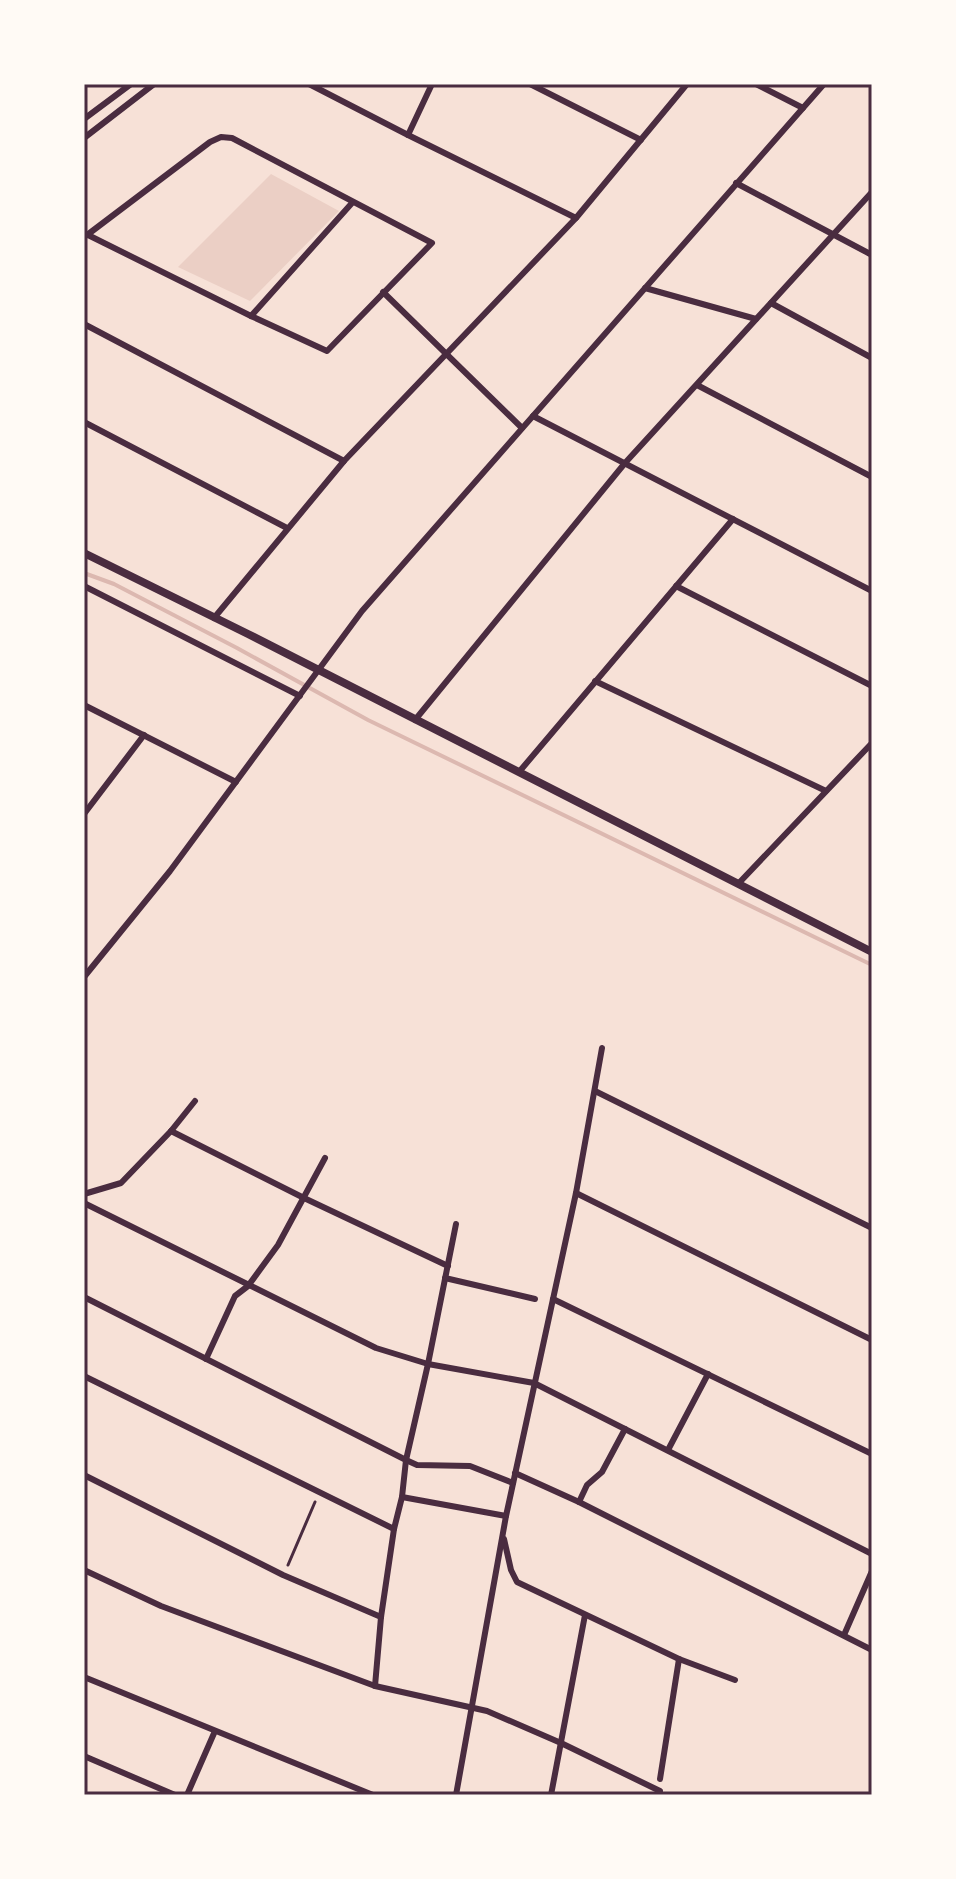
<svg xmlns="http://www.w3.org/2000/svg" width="956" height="1879" font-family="'DejaVu Sans',sans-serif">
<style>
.green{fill:#ebcfc5}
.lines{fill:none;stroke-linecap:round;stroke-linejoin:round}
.stream{stroke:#dcb8b0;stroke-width:4}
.path{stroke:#4a2c40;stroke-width:3}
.minor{stroke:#4a2c40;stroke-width:6}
.tertiary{stroke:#4a2c40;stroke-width:8}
.neatline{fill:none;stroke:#4a2c40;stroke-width:3}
</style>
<rect width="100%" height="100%" fill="#f7e1d7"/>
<path class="green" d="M271,174L339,211L250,301L178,267Z"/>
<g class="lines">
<path class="stream" d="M84,573L114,584L237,648L368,720L872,965"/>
<path class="path" d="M288,1565L315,1502"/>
<g class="minor">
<path d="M309,84L408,135L576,218"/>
<path d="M530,84L641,140"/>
<path d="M756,84L803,108"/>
<path d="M84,119L131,84"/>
<path d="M408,135L432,84"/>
<path d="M84,138L154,84"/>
<path d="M736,183L872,255"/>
<path d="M84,233L251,316L327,351L432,243L232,138L221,137L210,142L87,235"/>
<path d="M645,288L756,319"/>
<path d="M383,292L522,428"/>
<path d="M771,303L872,358"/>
<path d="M251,316L352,203"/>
<path d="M84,324L344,461"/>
<path d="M697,385L872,477"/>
<path d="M533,416L872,591"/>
<path d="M84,422L287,528"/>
<path d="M84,586L300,696"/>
<path d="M676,586L872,686"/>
<path d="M214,618L344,461L576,218L687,84"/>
<path d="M595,681L826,791"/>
<path d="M84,705L236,782"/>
<path d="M415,720L625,463L872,192"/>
<path d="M519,772L733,519"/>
<path d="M84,814L144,735"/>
<path d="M738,884L872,743"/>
<path d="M84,977L170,871L362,611L824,84"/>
<path d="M595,1091L872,1228"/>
<path d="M171,1131L304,1198L448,1266"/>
<path d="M576,1193L872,1340"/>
<path d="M84,1194L121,1183L171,1131L195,1101"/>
<path d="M84,1203L376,1348L428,1364L534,1383L872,1554"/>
<path d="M445,1278L535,1299"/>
<path d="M84,1297L406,1460L417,1465L470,1466L513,1483"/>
<path d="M553,1299L872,1454"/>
<path d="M206,1359L235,1296L248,1286L278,1245L325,1158"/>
<path d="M84,1376L394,1529"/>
<path d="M668,1450L708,1374"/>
<path d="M515,1473L579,1502L872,1650"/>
<path d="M84,1475L283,1575L381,1617"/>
<path d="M402,1497L506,1516"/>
<path d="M579,1502L587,1485L602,1472L625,1429"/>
<path d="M504,1539L511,1570L517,1582L679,1659L735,1680"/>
<path d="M84,1570L161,1606L375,1686L487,1711L561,1743L660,1791L659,1795"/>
<path d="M844,1635L872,1571"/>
<path d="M84,1677L373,1795"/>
<path d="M375,1686L381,1617L394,1529L402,1497L406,1460L428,1364L456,1224"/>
<path d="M84,1756L175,1795"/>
<path d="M660,1779L679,1659"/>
<path d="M187,1795L215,1731"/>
<path d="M456,1795L506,1516L576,1193L602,1048"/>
<path d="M551,1795L585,1615"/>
</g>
<path class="tertiary" d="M84,553L248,634L872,952"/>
</g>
<rect width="956" height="1879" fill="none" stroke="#fffaf5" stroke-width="172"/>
<rect x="86" y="86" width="784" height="1707" class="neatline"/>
</svg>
